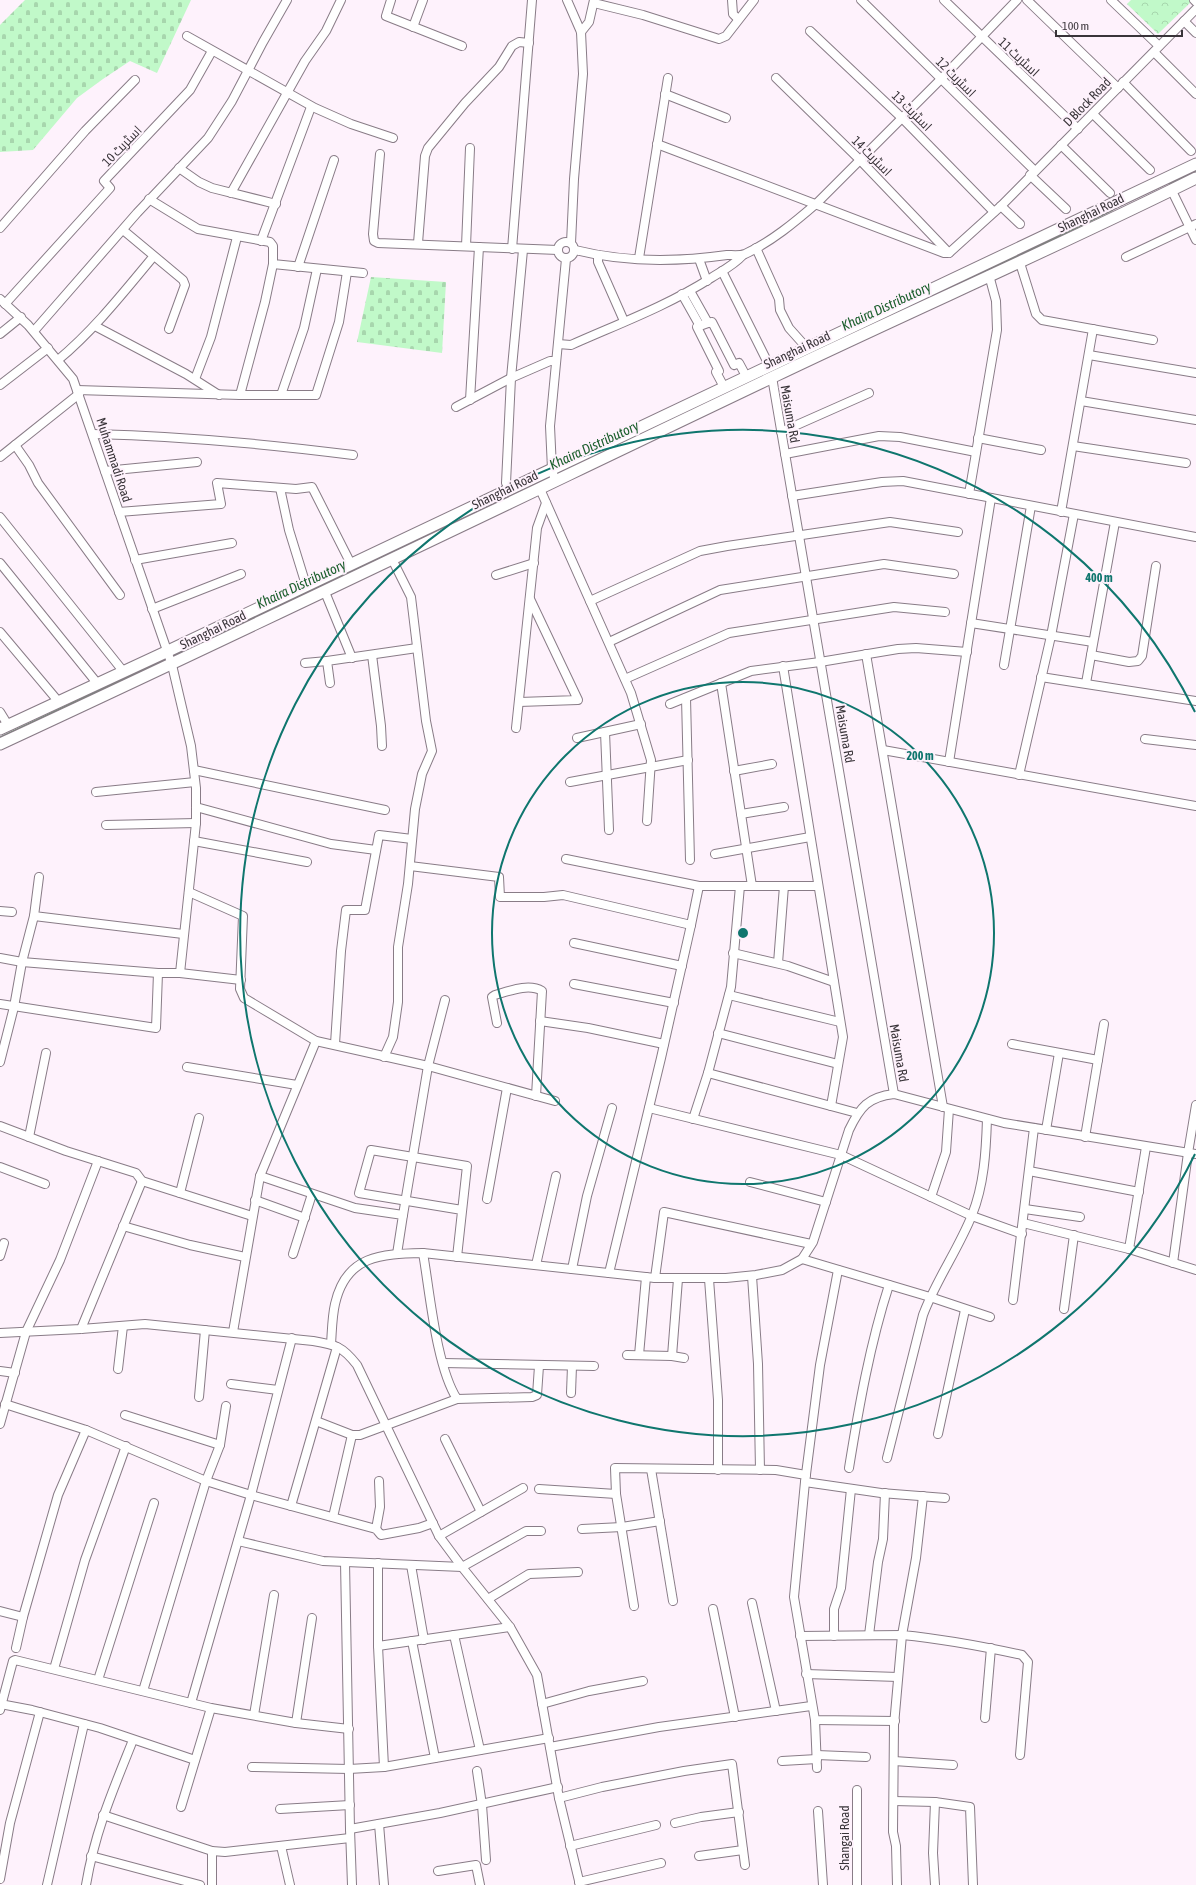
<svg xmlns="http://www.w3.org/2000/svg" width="1196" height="1885" font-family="'Asap Condensed',Cairo,sans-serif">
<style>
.cemetery{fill:url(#cemetery-stones)}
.park{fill:url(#park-crowns)}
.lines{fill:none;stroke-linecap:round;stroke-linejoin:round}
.stream{stroke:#689370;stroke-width:2.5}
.minor-casing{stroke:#897c87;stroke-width:10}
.major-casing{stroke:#897c87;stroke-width:13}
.minor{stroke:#fff;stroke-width:8}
.major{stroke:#fff;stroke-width:11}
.ring{fill:none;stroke:#0f766e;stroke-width:2}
.labels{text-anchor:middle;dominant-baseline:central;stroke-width:4;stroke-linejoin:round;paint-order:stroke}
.street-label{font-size:13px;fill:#393439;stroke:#fef2fc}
.water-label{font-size:14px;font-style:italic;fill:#1b5e2c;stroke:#fef2fc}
.centre{fill:#0f766e;stroke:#fef2fc;stroke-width:2}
.ring-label{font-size:12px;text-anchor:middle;font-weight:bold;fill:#0f766e;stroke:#fef2fc;stroke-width:4;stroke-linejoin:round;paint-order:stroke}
</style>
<defs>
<pattern id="cemetery-stones" width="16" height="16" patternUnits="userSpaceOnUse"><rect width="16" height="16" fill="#c1f9c9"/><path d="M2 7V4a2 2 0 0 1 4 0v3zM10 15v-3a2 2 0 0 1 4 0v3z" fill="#a7d6ad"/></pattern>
<pattern id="park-crowns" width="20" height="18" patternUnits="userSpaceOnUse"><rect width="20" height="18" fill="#c1f9c9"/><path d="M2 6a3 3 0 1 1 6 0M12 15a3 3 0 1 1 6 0" fill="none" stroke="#a7d6ad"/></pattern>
</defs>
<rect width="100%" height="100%" fill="#fef2fc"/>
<g class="cemetery">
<path d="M25,0H191L157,73L130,61L103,79L77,98L33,150L0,152V25Z"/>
<path d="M371,277L446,282L442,353L357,342Z"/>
</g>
<path class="park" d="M1131,0H1191L1192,1L1158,34L1127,4Z"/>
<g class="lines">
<g class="stream">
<path d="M1169,183L1196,170"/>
<path d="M886,317L1028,251L1112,210"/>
<path d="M0,738L680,414"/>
</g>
<defs>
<g id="minor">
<path d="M391,0L386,16L462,46"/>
<path d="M567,0L581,32L583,74L574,179L571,243"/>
<path d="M732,0L733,14L738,19"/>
<path d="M861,0L1035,171"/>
<path d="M944,0L1078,129"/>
<path d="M1027,0L1118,88"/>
<path d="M1111,0L1159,46"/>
<path d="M1194,0L1196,2"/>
<path d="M594,3L643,15L719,39L726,36L754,0"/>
<path d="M1184,21L1196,33"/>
<path d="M413,27L423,0"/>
<path d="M810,31L902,118L994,212"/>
<path d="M581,32L589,22L594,0"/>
<path d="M187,36L315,108L351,124L393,138"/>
<path d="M1154,52L1196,94"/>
<path d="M776,78L860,160L949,253"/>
<path d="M1123,82L1191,151"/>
<path d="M665,94L726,118"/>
<path d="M1093,114L1150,170"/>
<path d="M657,144L944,253H949L1001,206L1196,9"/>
<path d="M1061,145L1110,193"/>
<path d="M380,154L373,234L374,241L378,243L558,250"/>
<path d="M179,168L199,182L212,188L276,204"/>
<path d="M1030,175L1066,209"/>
<path d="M1172,191L1196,240"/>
<path d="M231,193L305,61L326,31L341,0"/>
<path d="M149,199L198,229L270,242L273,246V264L363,273"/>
<path d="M1001,206L1020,224"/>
<path d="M0,228L85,131L135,80"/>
<path d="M123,230L183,280L185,285L169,329"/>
<path d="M261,241L311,107"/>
<circle cx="566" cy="250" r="8"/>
<path d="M418,243L425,156L428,148L465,103L499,67L512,46L519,42L529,43"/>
<path d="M466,246L470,148"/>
<path d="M756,248L779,299L780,310L789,328L806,347"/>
<path d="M512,249L532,0"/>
<path d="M575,250C623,262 677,262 727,255C732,255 740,256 745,254C771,242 795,222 817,203L941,79L1017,0"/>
<path d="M598,255V262L624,321"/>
<path d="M1126,257L1196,224"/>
<path d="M639,258L668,78"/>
<path d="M699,259L707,281"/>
<path d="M1020,263L1036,314L1042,320L1153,340"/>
<path d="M298,267L334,160"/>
<path d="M722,271L769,365"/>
<path d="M690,291L708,323L712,322L734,365L739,363L746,376"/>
<path d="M682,294L700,326"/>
<path d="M0,299L28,325L73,379L172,665L191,746L196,788V823L180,973"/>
<path d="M5,304L110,188L104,181L190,90L212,51"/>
<path d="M708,323L697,327L719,371L716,372L724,387"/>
<path d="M95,326L186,374L219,395"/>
<path d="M34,331L137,213L208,138L232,101L263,42L287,0"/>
<path d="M0,334L21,317"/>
<path d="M558,344L571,345C618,324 667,306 711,278C722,271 734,265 743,255"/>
<path d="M1089,355L1196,373"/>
<path d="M58,360C94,330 123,293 153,257"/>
<path d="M772,377L894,1094"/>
<path d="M195,379L211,337L237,237"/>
<path d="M0,385L48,348"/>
<path d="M77,390L240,395H316L339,322L347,272"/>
<path d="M240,395L265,302L273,264"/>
<path d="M281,395L304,328L317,269"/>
<path d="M470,400L479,247"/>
<path d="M1081,401L1196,420"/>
<path d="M456,407L511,378L550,361H556"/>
<path d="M781,432L869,393"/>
<path d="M93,434C181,436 267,444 353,455"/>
<path d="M978,438L1041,450"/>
<path d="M15,445L29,465L38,483L120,595"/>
<path d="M1073,446L1186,463"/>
<path d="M785,454L879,436L900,437L976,452"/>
<path d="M0,457L79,394"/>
<path d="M105,471L197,462"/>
<path d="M555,481L552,469L550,426L566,259"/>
<path d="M280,488L289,530L306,585"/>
<path d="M509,488L506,483L511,378L523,250"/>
<path d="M540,489L631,693L651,760L647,821"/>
<path d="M969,494L997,330L996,301L989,275"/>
<path d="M792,496L882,482L903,481L1196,537"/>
<path d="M119,512L221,504L217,483L296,489L312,487L351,564"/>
<path d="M1061,512L1093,329"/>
<path d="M0,517L123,671"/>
<path d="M135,560L232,543"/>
<path d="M0,563L97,683"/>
<path d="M496,575L534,563"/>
<path d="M325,592L352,658"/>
<path d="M590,601L700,551L727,546L890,522L958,532"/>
<path d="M152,609L241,574"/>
<path d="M971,623L1093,642"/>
<path d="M0,632L58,701"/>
<path d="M609,642L720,590L884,564L954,574"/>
<path d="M866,654L943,1107"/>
<path d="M372,655L381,726L382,746"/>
<path d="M1091,655L1129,662L1138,661L1142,656L1156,566"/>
<path d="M305,663L327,661"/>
<path d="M1004,665L1031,506"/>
<path d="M783,666L843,1037L831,1106"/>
<path d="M1041,677L1196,701"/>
<path d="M625,679L729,633L894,607L945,612"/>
<path d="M330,683L327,661L417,648"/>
<path d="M721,683L752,886"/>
<path d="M1086,683L1115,522"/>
<path d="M686,698L690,860"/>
<path d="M519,702L578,700L530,599"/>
<path d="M670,704L751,671L820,662L898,649L916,648L967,652"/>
<path d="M0,712L8,725"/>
<path d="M516,728L537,528L546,503"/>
<path d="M605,732L609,830"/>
<path d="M577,738L641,724"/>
<path d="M1145,739L1196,745"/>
<path d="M883,750L1196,806"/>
<path d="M949,762L991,498"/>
<path d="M194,770L385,810"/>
<path d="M734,771L772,764"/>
<path d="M1019,775L1051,636L1074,514"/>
<path d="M570,782L688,760"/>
<path d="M96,792L195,782"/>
<path d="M196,807L331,844L376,850"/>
<path d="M741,814L784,807"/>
<path d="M106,825L196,823"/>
<path d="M194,841L307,862"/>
<path d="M715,854L810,837"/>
<path d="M566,859L699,886H818"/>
<path d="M410,866L499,877L500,897H544L563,895L691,925L699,886"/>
<path d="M39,877L34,916L183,934"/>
<path d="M189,892L243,916L240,989L244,998L316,1041L428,1066L555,1101"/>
<path d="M0,911L12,912"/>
<path d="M574,943L682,966"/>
<path d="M733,953L788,966L834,982"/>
<path d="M0,958L22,962L158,973H180L241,980"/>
<path d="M778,963L784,886"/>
<path d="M574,984L674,1003"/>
<path d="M729,995L840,1022"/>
<path d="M0,1004L156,1028L158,973"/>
<path d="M540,1021L588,1028L664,1044"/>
<path d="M497,1023L492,997L495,995C509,991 529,983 542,991L536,1096"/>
<path d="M718,1033L838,1064"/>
<path d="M335,1044L341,951L346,910H365L379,835L412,839"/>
<path d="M1012,1044L1098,1060"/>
<path d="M384,1057L393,1037L398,1002V947L408,884L415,809L422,774L432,751L426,721L411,597L392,559"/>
<path d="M0,1062L14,1007L22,962L34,916"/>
<path d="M187,1067L297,1085"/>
<path d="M708,1073L857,1113"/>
<path d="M649,1108L841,1155L972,1216L1022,1234"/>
<path d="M693,1119L708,1073L731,987L740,886"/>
<path d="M0,1126L66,1151L136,1173L142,1181L252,1216"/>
<path d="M1046,1130L1059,1053"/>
<path d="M29,1137L46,1053"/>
<path d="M1085,1137L1104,1024"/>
<path d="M0,1167L45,1184"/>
<path d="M1029,1171L1139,1192"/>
<path d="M260,1176L355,1208L403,1215L397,1254"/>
<path d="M750,1182L826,1202"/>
<path d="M180,1193L199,1118"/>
<path d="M931,1197L946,1152L949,1109"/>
<path d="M487,1199L507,1088"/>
<path d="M255,1200L305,1218"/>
<path d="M1025,1209L1080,1217"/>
<path d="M403,1215L428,1066L445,1000"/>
<path d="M1023,1223L1129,1249L1196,1270"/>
<path d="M123,1226L190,1245L245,1257"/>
<path d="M1129,1249L1146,1147"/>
<path d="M423,1253C430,1293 436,1366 457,1399L532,1397L537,1395L539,1366"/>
<path d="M293,1254L312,1194"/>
<path d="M0,1256L4,1243"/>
<path d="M457,1257L467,1166L371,1150L359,1193L462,1210"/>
<path d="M802,1259L930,1297L990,1317"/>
<path d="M1173,1263L1188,1153L1196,1105"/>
<path d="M536,1265L556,1176"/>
<path d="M572,1269L587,1196L612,1108"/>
<path d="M838,1270L820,1365L805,1482L794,1597L815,1720L895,1721"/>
<path d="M609,1273L661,1058L691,925"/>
<path d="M752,1276L758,1364L760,1470"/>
<path d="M655,1278L664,1212L811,1244"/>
<path d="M709,1279L718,1400V1470"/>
<path d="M1013,1300L1034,1128"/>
<path d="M1064,1309L1074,1235"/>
<path d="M81,1329L142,1181"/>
<path d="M233,1332L260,1176L316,1041"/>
<path d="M0,1333L81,1329L145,1324L313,1341C336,1345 342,1346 357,1365L439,1536L462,1567L510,1627L537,1675L559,1798L580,1885"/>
<path d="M331,1344C332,1331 332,1317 335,1304C346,1255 381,1254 423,1253L655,1278H726L756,1275L782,1270L802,1259L813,1242L849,1130C860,1107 868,1097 894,1094L1004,1123L1196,1154"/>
<path d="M627,1355L672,1356L684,1358"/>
<path d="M639,1355L646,1277"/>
<path d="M672,1356L678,1279"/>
<path d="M443,1363L594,1366"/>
<path d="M118,1369L123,1326"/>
<path d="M0,1371L15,1373"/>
<path d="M231,1384L278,1390"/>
<path d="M571,1393L572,1366"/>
<path d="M199,1397L205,1330"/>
<path d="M5,1404L86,1430L206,1481L251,1495L376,1529L381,1535L419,1528L433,1523"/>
<path d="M125,1415L220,1445"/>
<path d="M316,1421L352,1435H360L457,1399"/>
<path d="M0,1424L26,1332L60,1260L98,1161"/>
<path d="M938,1434L965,1310"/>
<path d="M445,1439L481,1512"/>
<path d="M887,1458L923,1315C936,1280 958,1250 972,1215C984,1185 986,1152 987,1119"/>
<path d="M849,1468C859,1406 870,1344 889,1285"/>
<path d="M651,1469L673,1601"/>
<path d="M805,1482L881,1493L945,1498"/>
<path d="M539,1489L616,1494"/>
<path d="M923,1496L916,1558L902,1635C944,1639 981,1646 1022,1655L1028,1662L1020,1755"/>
<path d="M291,1506L337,1347"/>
<path d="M333,1517L352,1435"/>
<path d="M376,1529L380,1507L379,1481"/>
<path d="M582,1529L622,1527L660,1521"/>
<path d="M439,1536L523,1488"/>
<path d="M238,1541L323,1561L462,1567L526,1531H541"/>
<path d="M345,1562L350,1829L352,1885"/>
<path d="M378,1563V1646L384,1767"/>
<path d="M411,1565L424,1640"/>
<path d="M488,1599L529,1574L578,1572"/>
<path d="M752,1603L776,1711"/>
<path d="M634,1606L616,1494L615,1468L776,1470L806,1475"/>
<path d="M713,1609L735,1717"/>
<path d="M0,1611L23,1617"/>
<path d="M454,1635L480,1750"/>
<path d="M869,1635L878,1562L883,1539L885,1493"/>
<path d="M800,1636L902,1635L894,1725L893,1832L896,1846L897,1885"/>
<path d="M834,1636V1609L841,1588L851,1489"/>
<path d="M412,1641L435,1758"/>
<path d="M378,1646L510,1627"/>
<path d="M16,1648L23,1617L58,1495L86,1430"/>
<path d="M54,1669L85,1560L126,1446"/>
<path d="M806,1674L898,1677"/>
<path d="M98,1680L154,1503"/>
<path d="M143,1691L206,1481L220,1445L226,1406"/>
<path d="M191,1703L251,1495L292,1338"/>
<path d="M0,1704L32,1710L100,1728L195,1760"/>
<path d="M542,1704L589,1691L643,1681"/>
<path d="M0,1710L13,1661L15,1660L211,1708L296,1723L349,1729"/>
<path d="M254,1715L274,1595"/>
<path d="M985,1718L991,1648"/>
<path d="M815,1720L817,1768"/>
<path d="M296,1723L312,1618"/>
<path d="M550,1747L659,1727L811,1706"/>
<path d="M817,1755L866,1757"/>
<path d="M782,1761L817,1759"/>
<path d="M894,1761L953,1765"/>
<path d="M252,1767L349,1769L384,1767L549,1738"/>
<path d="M477,1771L482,1805L486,1860"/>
<path d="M559,1798L602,1787L684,1771L732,1764L745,1865"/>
<path d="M894,1801L935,1802L970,1807L973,1885"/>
<path d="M935,1802L933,1853L935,1885"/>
<path d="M181,1807L211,1708"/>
<path d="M280,1809L350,1805"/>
<path d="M818,1811L823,1885"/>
<path d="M103,1815L212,1851L225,1852L350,1838"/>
<path d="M675,1823L701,1817L739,1812"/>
<path d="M379,1824L384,1885"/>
<path d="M350,1829L440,1813L558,1787"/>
<path d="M281,1846L290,1885"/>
<path d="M570,1846L656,1825"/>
<path d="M212,1851V1885"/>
<path d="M91,1856L200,1885"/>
<path d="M699,1856L743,1850"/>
<path d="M438,1871L476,1865L480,1885"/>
<path d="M0,1879L10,1823L40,1712"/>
<path d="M579,1882L661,1863"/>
<path d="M47,1885L84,1724"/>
<path d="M86,1885C95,1831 113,1790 133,1740"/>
<path d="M857,1885V1790"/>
</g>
<g id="major">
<path d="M0,729L166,652L1196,164"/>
<path d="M0,744C259,624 517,499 775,376C915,309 1057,247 1196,178"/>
</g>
</defs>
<use href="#minor" class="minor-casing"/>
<use href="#major" class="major-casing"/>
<use href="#minor" class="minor"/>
<use href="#major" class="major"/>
</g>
<g class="ring">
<circle cx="743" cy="933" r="251"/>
<path d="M1195 1154A503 503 0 1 1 1195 712"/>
</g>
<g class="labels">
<g class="street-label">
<text transform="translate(1019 57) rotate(43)">اسٹریٹ 11</text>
<text transform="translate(956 77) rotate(45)">اسٹریٹ 12</text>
<text transform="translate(1087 102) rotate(-46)">D Block Road</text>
<text transform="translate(912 111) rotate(45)">اسٹریٹ 13</text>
<text transform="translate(122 146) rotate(-46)">اسٹریٹ 10</text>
<text transform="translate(872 156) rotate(45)">اسٹریٹ 14</text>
<text transform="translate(1091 213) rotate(-26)">Shanghai Road</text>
<text transform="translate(797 350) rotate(-25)">Shanghai Road</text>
<text transform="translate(790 414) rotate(80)">Maisuma Rd</text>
<text transform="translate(114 460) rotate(72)">Muhammadi Road</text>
<text transform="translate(505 490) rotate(-26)">Shanghai Road</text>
<text transform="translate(213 630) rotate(-26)">Shanghai Road</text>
<text transform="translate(845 734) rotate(80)">Maisuma Rd</text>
<text transform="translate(899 1053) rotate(80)">Maisuma Rd</text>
<text transform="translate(844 1838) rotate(-90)">Shangai Road</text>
</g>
<g class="water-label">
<text transform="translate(886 306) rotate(-25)">Khaira Distributory</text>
<text transform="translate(594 445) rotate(-25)">Khaira Distributory</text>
<text transform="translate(301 584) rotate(-25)">Khaira Distributory</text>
</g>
</g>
<circle cx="743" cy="933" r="6" class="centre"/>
<g class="ring-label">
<text x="1099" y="582">400 m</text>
<text x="920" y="760">200 m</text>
</g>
<path d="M1056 30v6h126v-6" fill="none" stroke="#393439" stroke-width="2"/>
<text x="1062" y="30" font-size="12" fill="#393439" stroke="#fef2fc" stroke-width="3" paint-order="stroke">100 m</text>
</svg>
